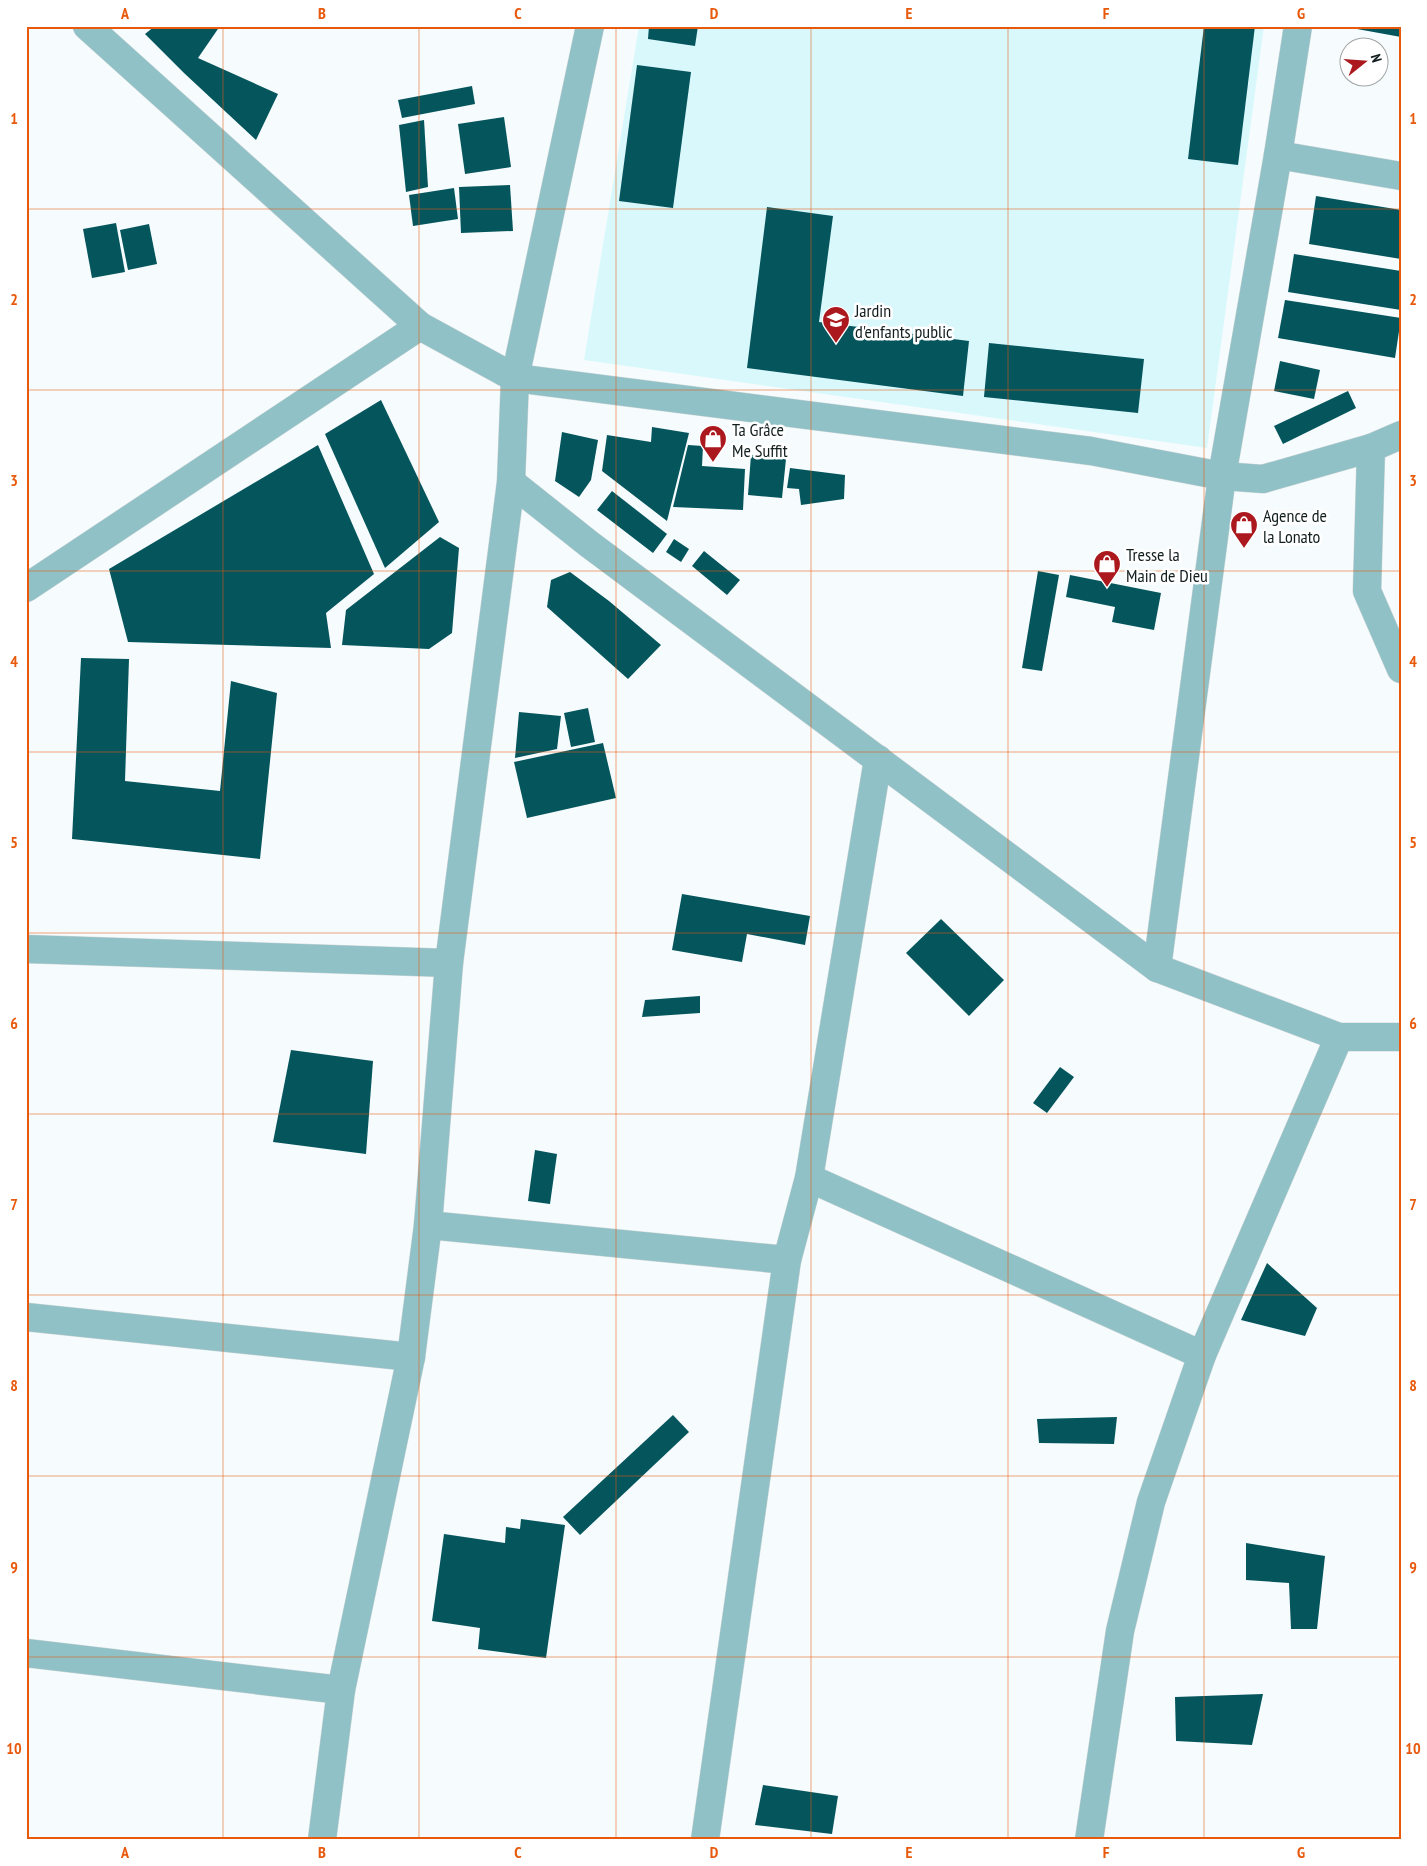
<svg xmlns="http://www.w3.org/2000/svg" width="1427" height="1866" font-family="'PT Sans Narrow',sans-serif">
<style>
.built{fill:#d9f8fc}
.building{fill:#05555d}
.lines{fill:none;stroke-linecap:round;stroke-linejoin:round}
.street-casing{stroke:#d2d8d9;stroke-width:29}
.street{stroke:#90c1c7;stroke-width:28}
.grid{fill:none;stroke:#e8590c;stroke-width:1;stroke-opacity:0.55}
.labels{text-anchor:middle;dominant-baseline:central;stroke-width:5;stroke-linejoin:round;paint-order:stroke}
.poi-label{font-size:18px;fill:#131e1f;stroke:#fff;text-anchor:start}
.neatline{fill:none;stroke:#e8590c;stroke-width:2}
.grid-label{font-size:16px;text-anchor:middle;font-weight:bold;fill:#e8590c}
</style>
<rect width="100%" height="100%" fill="#f6fcfd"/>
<path class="built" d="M639,26H1264L1207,448L584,360Z"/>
<g class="building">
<path d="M155,26H220L198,58L278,94L256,140L184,73L145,34Z"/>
<path d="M649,26H698L695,46L648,39Z"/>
<path d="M1204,26H1255L1238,165L1188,159Z"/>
<path d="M1347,26H1401V37L1346,27Z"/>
<path d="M637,65L691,72L673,208L619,201Z"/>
<path d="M472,86L475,104L402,118L398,100Z"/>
<path d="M504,117L511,167L465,174L458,124Z"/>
<path d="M424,120L428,187L406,192L399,125Z"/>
<path d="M510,185L513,231L461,233L459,187Z"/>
<path d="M454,188L458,219L413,226L409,195Z"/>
<path d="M1316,196L1401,210V259L1309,244Z"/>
<path d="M767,207L833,216L819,322L969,341L963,396L747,368Z"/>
<path d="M116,223L125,272L92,278L83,229Z"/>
<path d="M149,224L157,264L128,270L120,230Z"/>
<path d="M1294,254L1401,271V310L1288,292Z"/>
<path d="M1285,300L1401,318L1395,358L1278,338Z"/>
<path d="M989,343L1144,359L1138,413L984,397Z"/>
<path d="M1280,361L1320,370L1314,399L1274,391Z"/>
<path d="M1348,391L1356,408L1283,444L1274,426Z"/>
<path d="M381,400L439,522L385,568L325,434Z"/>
<path d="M652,427L689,433L667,521L602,471L607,435L651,442Z"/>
<path d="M562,432L598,440L591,480L579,497L555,481Z"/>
<path d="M318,445L374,574L326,613L331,648L128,642L109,569Z"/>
<path d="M688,445L703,446L702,466L745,469L743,510L673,507Z"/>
<path d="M751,455L786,459L782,498L748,495Z"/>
<path d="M790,468L845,475L844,499L801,505L799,489L787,488Z"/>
<path d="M612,491L667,534L653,553L597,510Z"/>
<path d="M440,537L459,548L452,633L429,649L342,645L346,610Z"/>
<path d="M674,539L689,549L681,562L666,552Z"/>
<path d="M704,551L740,580L727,595L692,566Z"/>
<path d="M1038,571L1059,575L1042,671L1022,668Z"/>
<path d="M570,572L609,601L661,645L628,679L547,607L551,580Z"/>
<path d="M1070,575L1161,593L1154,630L1112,622L1115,607L1066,597Z"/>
<path d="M81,658L129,659L125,781L220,791L231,681L277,693L260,859L72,839Z"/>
<path d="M588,708L595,742L571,747L564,713Z"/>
<path d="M519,712L561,716L557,749L515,758Z"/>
<path d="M603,743L616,798L527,818L514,762Z"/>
<path d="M682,894L810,916L805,945L747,934L742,962L672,950Z"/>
<path d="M941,919L1004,980L969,1016L906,953Z"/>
<path d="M700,996V1013L642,1017L645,1000Z"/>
<path d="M291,1050L373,1061L366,1154L273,1142Z"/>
<path d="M1060,1067L1074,1077L1047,1113L1033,1103Z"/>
<path d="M535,1150L557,1154L550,1204L528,1201Z"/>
<path d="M1267,1263L1317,1308L1305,1336L1241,1320Z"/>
<path d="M673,1415L689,1432L580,1535L563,1517Z"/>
<path d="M1117,1417L1114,1444L1039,1443L1037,1419Z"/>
<path d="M521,1519L565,1525L546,1658L478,1649L480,1628L432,1621L444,1534L505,1543L506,1527L520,1529Z"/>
<path d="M1246,1543L1325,1556L1317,1629H1291L1289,1583L1246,1580Z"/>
<path d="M1263,1694L1252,1745L1176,1741L1175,1697Z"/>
<path d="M763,1785L838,1796L832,1834L755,1825Z"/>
</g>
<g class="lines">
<defs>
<g id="street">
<path d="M87,26L420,326L515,378L1091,451L1222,476L1263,479L1371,448L1401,435"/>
<path d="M1278,155L1401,176"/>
<path d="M1371,448L1367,591L1401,669"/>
<path d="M511,482L589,544L1157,968L1339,1037H1401"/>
<path d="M26,588L420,326"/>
<path d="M26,949L449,963"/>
<path d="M1157,968L1222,476L1278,155L1298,26"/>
<path d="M809,1178L1202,1355"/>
<path d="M428,1225L787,1260"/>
<path d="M26,1317L411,1357"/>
<path d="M26,1653L341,1690"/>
<path d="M322,1840L341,1690L411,1357L428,1225L449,963L511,482L515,378L590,26"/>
<path d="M705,1840L787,1260L809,1178L878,759"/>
<path d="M1089,1840L1120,1631L1151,1502L1202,1355L1339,1037"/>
</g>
</defs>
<use href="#street" class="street-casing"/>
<use href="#street" class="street"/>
</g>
<path class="grid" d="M223,26V1840M419,26V1840M616,26V1840M811,26V1840M1008,26V1840M1204,26V1840M26,209H1401M26,390H1401M26,571H1401M26,752H1401M26,933H1401M26,1114H1401M26,1295H1401M26,1476H1401M26,1657H1401"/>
<defs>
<symbol id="school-pin" viewBox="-11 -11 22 30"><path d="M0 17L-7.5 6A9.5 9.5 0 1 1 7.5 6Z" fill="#ab181e" stroke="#fff"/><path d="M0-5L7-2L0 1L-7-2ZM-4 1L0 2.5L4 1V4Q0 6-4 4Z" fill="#fff"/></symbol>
<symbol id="shop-pin" viewBox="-11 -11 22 30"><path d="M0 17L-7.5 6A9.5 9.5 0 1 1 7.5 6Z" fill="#ab181e" stroke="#fff"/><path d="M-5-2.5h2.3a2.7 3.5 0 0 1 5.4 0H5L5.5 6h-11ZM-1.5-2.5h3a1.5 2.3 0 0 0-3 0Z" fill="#fff"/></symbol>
</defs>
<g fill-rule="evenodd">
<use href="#school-pin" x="820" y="304" width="32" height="43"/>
<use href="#shop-pin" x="697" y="423" width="32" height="43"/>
<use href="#shop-pin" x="1228" y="509" width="32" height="43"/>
<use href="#shop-pin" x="1091" y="548" width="32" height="43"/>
</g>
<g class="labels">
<g class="poi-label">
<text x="855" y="310">Jardin<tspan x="855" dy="21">d'enfants public</tspan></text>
<text x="732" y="429">Ta Grâce<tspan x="732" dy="21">Me Suffit</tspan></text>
<text x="1263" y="515">Agence de<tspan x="1263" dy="21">la Lonato</tspan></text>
<text x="1126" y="554">Tresse la<tspan x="1126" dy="21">Main de Dieu</tspan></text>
</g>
</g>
<rect width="1427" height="1866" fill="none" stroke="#ffffff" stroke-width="55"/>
<g transform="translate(1364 62) rotate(73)"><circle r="24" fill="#ffffff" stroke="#a1a5a5"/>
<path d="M0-4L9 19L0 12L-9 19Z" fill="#ab181e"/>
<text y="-8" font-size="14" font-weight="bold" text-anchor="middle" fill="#131e1f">N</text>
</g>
<rect x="28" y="28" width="1372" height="1810" class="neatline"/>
<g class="grid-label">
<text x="125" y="19">A</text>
<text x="322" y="19">B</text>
<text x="518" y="19">C</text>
<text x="714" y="19">D</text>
<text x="909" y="19">E</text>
<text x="1106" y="19">F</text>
<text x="1301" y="19">G</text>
<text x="14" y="124">1</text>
<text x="1413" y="124">1</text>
<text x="14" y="305">2</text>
<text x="1413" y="305">2</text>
<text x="14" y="486">3</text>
<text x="1413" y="486">3</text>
<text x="14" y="667">4</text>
<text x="1413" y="667">4</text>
<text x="14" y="848">5</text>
<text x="1413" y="848">5</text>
<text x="14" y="1029">6</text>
<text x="1413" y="1029">6</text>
<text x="14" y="1210">7</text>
<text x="1413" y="1210">7</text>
<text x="14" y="1391">8</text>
<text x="1413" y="1391">8</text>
<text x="14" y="1573">9</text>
<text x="1413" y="1573">9</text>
<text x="14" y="1754">10</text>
<text x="1413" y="1754">10</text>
<text x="125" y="1858">A</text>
<text x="322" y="1858">B</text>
<text x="518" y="1858">C</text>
<text x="714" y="1858">D</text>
<text x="909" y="1858">E</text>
<text x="1106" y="1858">F</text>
<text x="1301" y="1858">G</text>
</g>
</svg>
